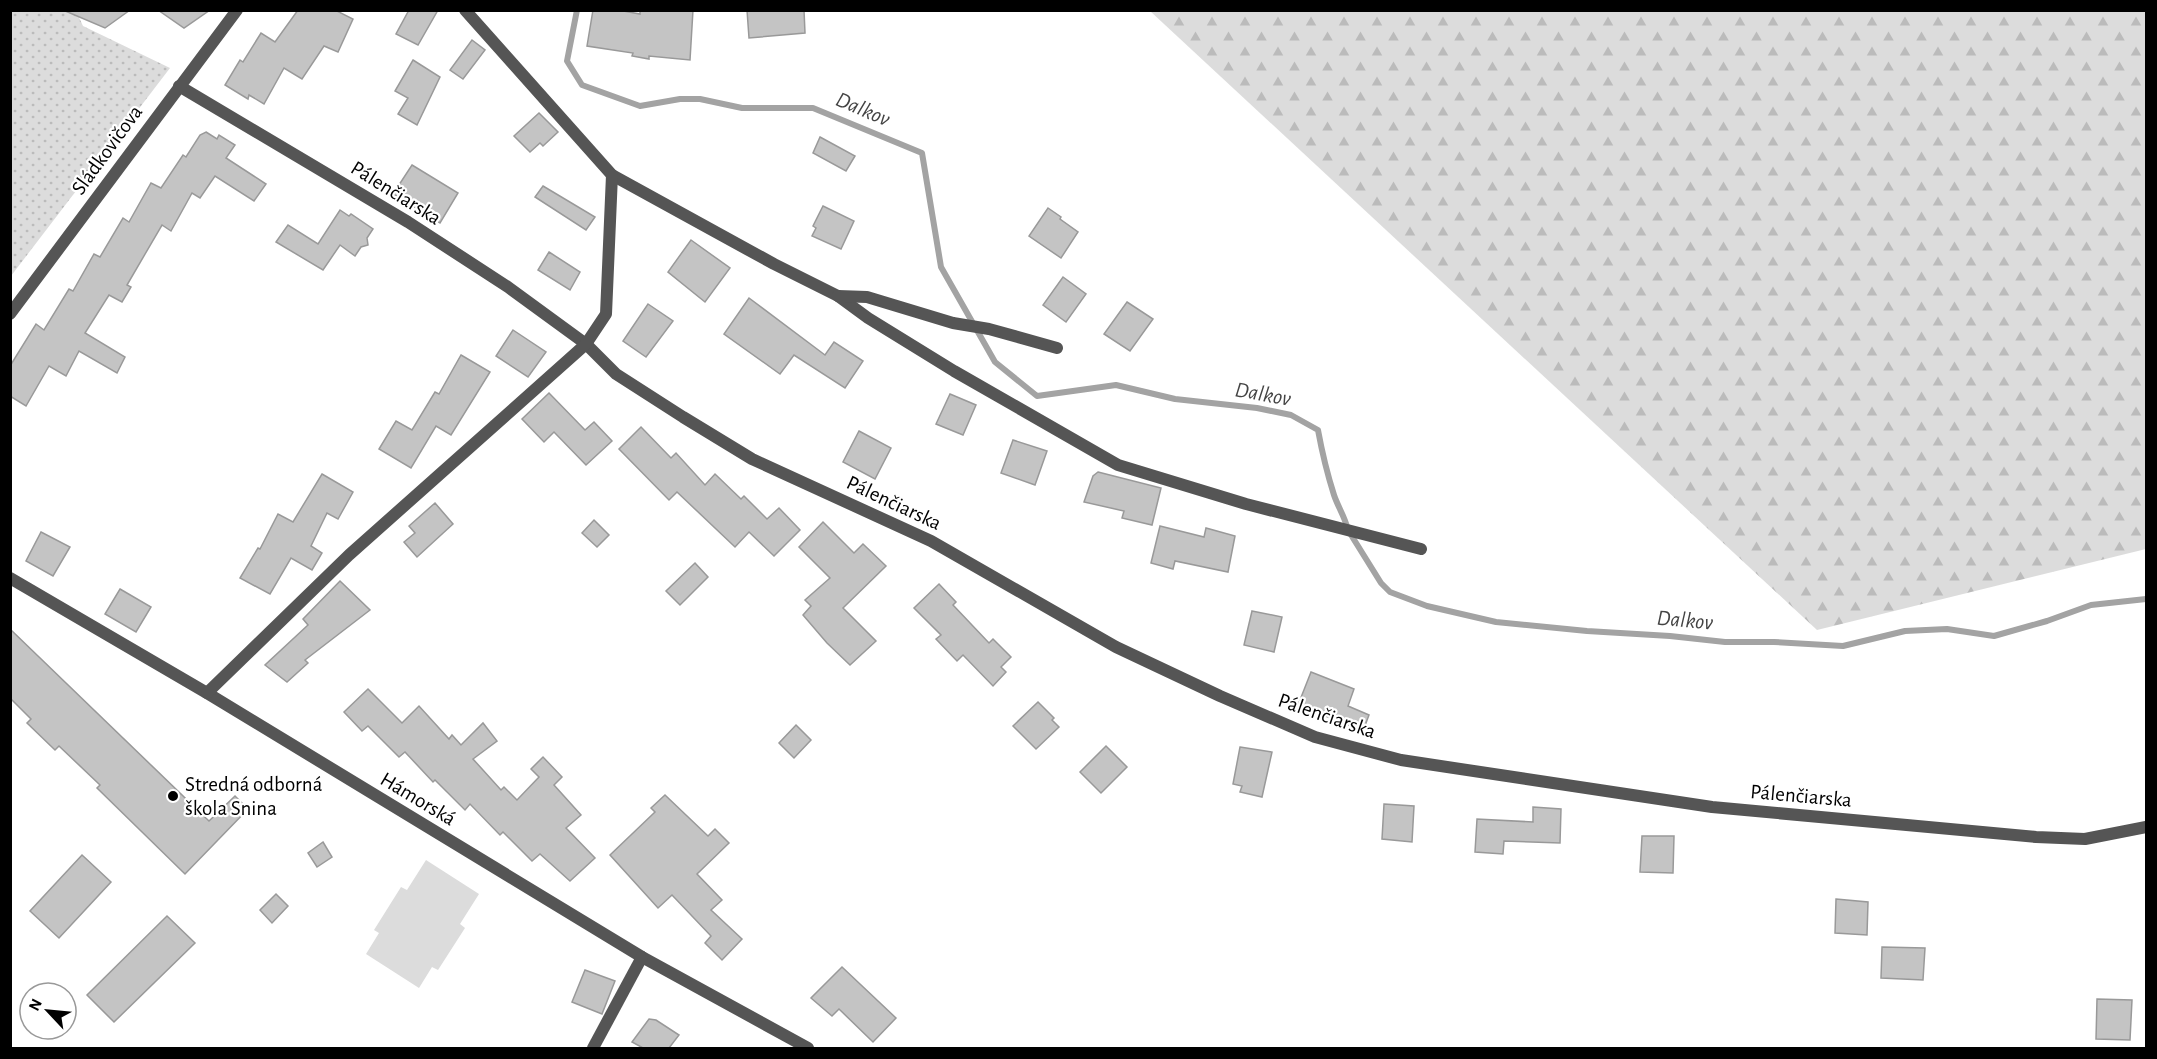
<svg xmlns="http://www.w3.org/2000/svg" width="2157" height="1059" font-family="'Alegreya Sans',sans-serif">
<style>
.grass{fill:#dcdcdc}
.forest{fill:url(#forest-firs)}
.park{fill:url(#park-dots)}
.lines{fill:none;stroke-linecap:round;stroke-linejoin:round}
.stream{stroke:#a3a3a3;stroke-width:6}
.building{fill:#c4c4c4;stroke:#999;stroke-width:1.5}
.minor{stroke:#555;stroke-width:12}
.poi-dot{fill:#000;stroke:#fff;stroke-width:2}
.labels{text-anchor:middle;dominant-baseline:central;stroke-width:4.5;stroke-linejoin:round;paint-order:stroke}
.street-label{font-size:21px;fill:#000;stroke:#fff}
.poi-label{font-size:21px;fill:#000;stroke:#fff;text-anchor:start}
.water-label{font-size:22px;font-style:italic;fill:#444;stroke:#fff}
</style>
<defs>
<pattern id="forest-firs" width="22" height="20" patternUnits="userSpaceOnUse" patternTransform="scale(1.5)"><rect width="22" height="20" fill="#dcdcdc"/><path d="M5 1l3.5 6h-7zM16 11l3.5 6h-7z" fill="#bbb"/></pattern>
<pattern id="park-dots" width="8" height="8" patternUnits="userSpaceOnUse" patternTransform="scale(1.5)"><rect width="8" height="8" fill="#dcdcdc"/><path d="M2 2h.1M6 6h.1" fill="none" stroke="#bbb" stroke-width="1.8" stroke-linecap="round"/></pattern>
</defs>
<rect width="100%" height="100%" fill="#fff"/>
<path class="grass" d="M426,860L479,894L460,924L465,928L438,970L432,967L419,988L366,954L379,933L374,930L401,887L407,890Z"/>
<path class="forest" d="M1150,11H2146V549L1817,630Z"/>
<path class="park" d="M11,11H76L83,26L170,68L11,276Z"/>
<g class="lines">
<path class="stream" d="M577,10L567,61L582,85L640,106L680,99H700L742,108H813L922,153L941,267L995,362L1037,396L1116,385L1175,399L1257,408L1291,415L1318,430C1322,452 1327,473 1334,495C1338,507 1345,517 1348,530L1381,583L1390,592L1427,606L1496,622L1587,631L1670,636L1725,642H1774L1843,646L1905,631L1947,629L1994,636L2047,621L2091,605L2146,599"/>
</g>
<g class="building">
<path d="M63,10H130L105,28Z"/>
<path d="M158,10H210L184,28Z"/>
<path d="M298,10H335L353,19L338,52L324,46L302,79L284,68L264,104L249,95L248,99L225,85L240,60L243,62L261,33L275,42Z"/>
<path d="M409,10H438L418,45L396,34Z"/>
<path d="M593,10H618L640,14V10H693L690,60L649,56V59L632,56L633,53L587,46Z"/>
<path d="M747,10H804L805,33L749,38Z"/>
<path d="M472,40L485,50L463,79L450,70Z"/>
<path d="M413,60L440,77L417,125L398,114L408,98L395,91Z"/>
<path d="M539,113L558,132L543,146L540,143L530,152L514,136Z"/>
<path d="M206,132L217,139L219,135L235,145L226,158L266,184L254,201L215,176L200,198L192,193L171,231L162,225L127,285L131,287L122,302L109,295L85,333L125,357L117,373L79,351L66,376L49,366L26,406L10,396V366L36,324L44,330L69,289L73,291L94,254L100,257L123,218L129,222L151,183L161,188L183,155L186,157L200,135Z"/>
<path d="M820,137L855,156L846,171L813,153Z"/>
<path d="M412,165L458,193L440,223L393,194Z"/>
<path d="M543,186L595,217L586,230L535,197Z"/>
<path d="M823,206L854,221L841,249L812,236L816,228L813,226Z"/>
<path d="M1048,208L1061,217L1060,219L1078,232L1061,258L1029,236Z"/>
<path d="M340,210L349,216L351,214L373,229L367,238L368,245L361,247L355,256L340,245L323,270L276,242L288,225L318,244Z"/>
<path d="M691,240L730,268L705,302L668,272Z"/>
<path d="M549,252L580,272L570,290L538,270Z"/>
<path d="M1063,277L1086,294L1066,322L1043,305Z"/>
<path d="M749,298L825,355L834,342L863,361L845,388L794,355L780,374L724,334Z"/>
<path d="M1127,302L1153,319L1130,351L1104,334Z"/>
<path d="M648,304L673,321L646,357L623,341Z"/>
<path d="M513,330L546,352L528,377L496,356Z"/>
<path d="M461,355L490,372L451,435L436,426L411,468L379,449L396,421L412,430L435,392L439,394Z"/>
<path d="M549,393L585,430L594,422L612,441L586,465L554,432L544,442L522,419Z"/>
<path d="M950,394L976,405L963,435L936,424Z"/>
<path d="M641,427L671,458L676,453L705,485L715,474L741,499L744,496L767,519L779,508L800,530L774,556L749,532L735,547L677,492L669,500L619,449Z"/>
<path d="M859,431L891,448L875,479L843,462Z"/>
<path d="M1013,440L1047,451L1035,485L1001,473Z"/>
<path d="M1098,472L1161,488L1152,525L1122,518L1124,511L1084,502L1093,476Z"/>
<path d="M322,474L353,492L338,519L327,513L311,546L322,553L312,570L291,558L270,594L240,578L258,548L260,549L278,514L293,522Z"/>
<path d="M435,503L453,524L417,557L404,542L415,533L409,526Z"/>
<path d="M594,520L609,535L597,547L582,533Z"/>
<path d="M823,522L854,553L863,544L886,566L843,608L876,641L850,665L827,643L803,615L811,606L805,600L830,578L799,547Z"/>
<path d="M1160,526L1204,537L1206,528L1235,536L1228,572L1175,561L1173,569L1151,563Z"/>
<path d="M41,532L70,547L53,576L26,561Z"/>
<path d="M695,563L708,577L680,605L666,591Z"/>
<path d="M340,581L370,610L305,660L308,663L287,682L265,665L308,625L303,619Z"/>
<path d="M939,584L956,602L953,605L989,643L993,639L1011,657L1001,667L1006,672L993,686L963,655L957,661L936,639L941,635L914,608Z"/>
<path d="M120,589L151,607L136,632L105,614Z"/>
<path d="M1252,611L1282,617L1274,652L1244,645Z"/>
<path d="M10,629L209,821L235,796L248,809L185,874L97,788L100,785L59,746L55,750L27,723L31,719L10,698Z"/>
<path d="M1311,672L1354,689L1348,706L1369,715L1363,731L1298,705Z"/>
<path d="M368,689L402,723L419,706L449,739L452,735L461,745L483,723L497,741L473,759L501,790L504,787L517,800L539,777L531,769L543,757L562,777L554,785L581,815L566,828L595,858L570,881L540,854L532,861L503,832L500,835L470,804L465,810L435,780L433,782L405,752L399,757L368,726L362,731L344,712Z"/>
<path d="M1038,702L1054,718L1052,720L1059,727L1036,749L1013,726Z"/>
<path d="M796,725L811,740L794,758L779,743Z"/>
<path d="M1106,746L1127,767L1101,793L1080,772Z"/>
<path d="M1240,747L1272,752L1262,797L1240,792L1242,786L1233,784Z"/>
<path d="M665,795L708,836L715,829L729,843L697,874L722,900L711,910L742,939L722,960L705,943L711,936L672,895L658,908L610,855L655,812L651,808Z"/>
<path d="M1384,804L1414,806L1412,842L1382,839Z"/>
<path d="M1533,807L1561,809L1560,843L1504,841L1503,854L1475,852L1477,819L1533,822Z"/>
<path d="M1642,836H1674L1673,873L1640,872Z"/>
<path d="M323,842L332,857L317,867L308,853Z"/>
<path d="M82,855L111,882L59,938L30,911Z"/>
<path d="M276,894L288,906L272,923L260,910Z"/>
<path d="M1836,899L1868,902L1867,935L1835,933Z"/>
<path d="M167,916L195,943L114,1022L87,995Z"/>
<path d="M1882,947L1925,948L1923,980L1881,978Z"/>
<path d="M842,967L896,1018L873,1042L839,1009L832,1016L811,998Z"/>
<path d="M585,970L615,981L602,1014L572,1002Z"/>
<path d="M2097,999L2132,1000L2130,1040L2096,1039Z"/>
<path d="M649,1019L656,1020L679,1035L669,1048H643L632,1042Z"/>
</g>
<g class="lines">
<g class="minor">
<path d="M179,86L408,222L508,287L586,344L616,374L683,417L752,459L931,541L1116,647L1220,696L1315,737L1401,760L1712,807L2036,837L2085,839L2146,827"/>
<path d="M612,175L774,264L838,296L868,318L954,371L1118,465L1246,504L1421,549"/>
<path d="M838,296L867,297L953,323L989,329L1057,348"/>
<path d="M10,314L237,10"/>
<path d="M10,578L207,693L642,957L808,1048"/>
<path d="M207,693L349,555L586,344L606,314L612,175L465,10"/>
<path d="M593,1048L642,957"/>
</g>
</g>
<circle class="poi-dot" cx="173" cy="796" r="6"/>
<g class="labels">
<g class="street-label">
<text transform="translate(107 150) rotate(-54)">Sládkovičova</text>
<text transform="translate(396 193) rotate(32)">Pálenčiarska</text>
<text transform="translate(894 503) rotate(25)">Pálenčiarska</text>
<text transform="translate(1327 716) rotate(19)">Pálenčiarska</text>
<text transform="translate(1801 796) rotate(5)">Pálenčiarska</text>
<text transform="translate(418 799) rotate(31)">Hámorská</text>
</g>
<g class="poi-label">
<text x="185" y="784">Stredná odborná<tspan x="185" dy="24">škola Snina</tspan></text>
</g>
<g class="water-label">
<text transform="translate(863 109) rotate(23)">Dalkov</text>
<text transform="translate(1263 394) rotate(10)">Dalkov</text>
<text transform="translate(1685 620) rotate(5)">Dalkov</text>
</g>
</g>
<rect width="2157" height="1059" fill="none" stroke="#000000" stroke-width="24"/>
<g transform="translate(48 1011) rotate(296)"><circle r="28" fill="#ffffff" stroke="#999999" stroke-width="1.5"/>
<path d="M0-4.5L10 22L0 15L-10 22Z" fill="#000000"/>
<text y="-9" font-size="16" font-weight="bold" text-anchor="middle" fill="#000000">N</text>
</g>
</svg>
